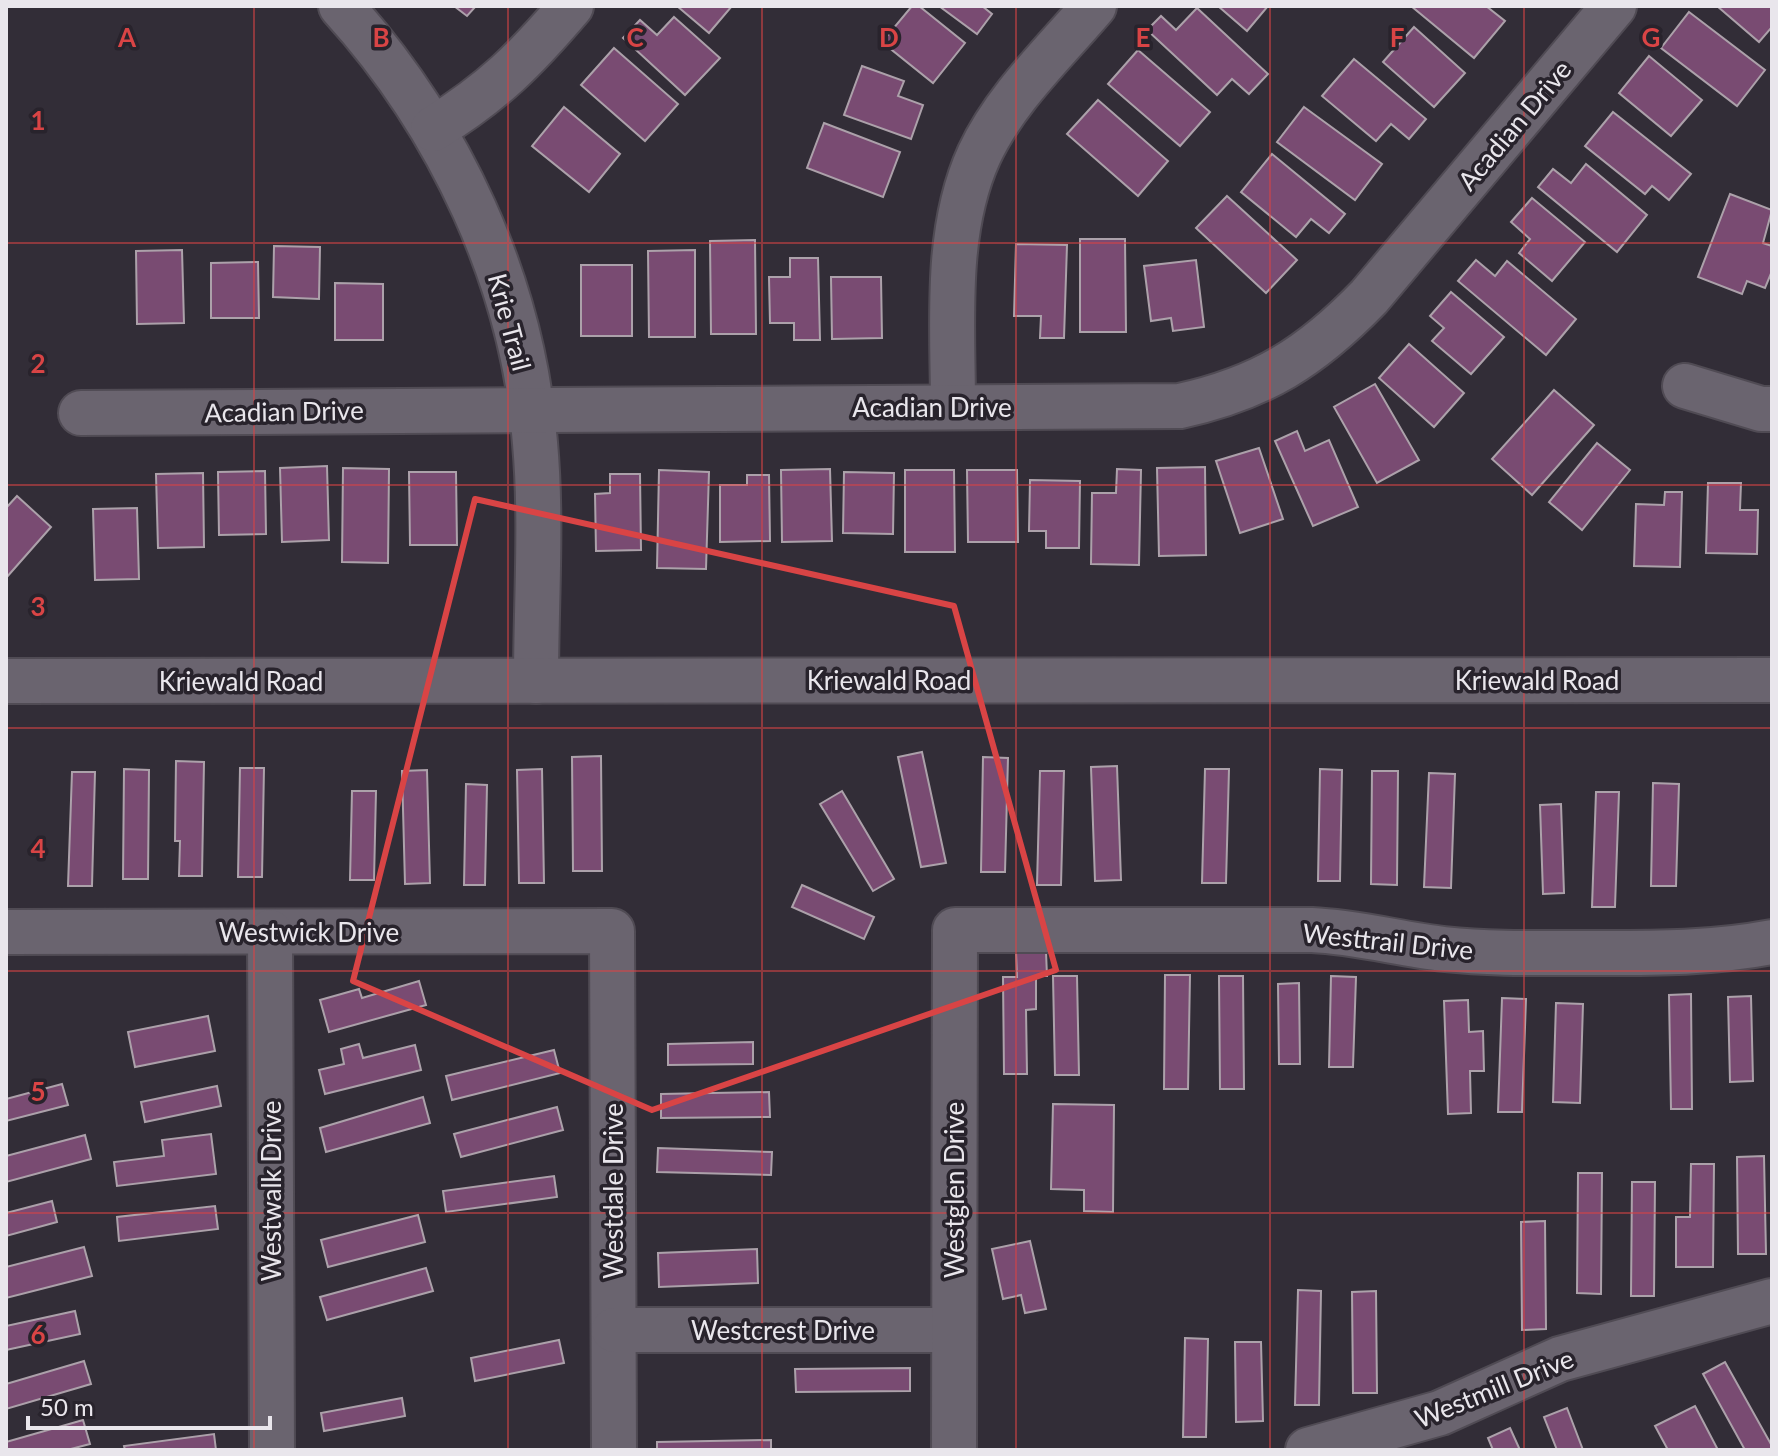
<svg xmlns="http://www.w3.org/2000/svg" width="1778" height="1456" font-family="Lato,sans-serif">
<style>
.building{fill:#794b72;stroke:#aca1aa;stroke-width:2}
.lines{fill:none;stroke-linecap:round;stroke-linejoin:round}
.minor-casing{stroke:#504b54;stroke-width:48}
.minor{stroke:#6a646f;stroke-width:44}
.marked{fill:none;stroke:#d94445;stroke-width:6;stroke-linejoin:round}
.grid{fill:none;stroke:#d94445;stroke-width:2;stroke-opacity:0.55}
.labels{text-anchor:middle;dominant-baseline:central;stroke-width:7;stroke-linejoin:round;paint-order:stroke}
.street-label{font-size:26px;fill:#e9e6ec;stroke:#28232c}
.grid-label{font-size:26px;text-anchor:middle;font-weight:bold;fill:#d94445;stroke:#28232c;stroke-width:7;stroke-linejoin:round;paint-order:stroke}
</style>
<rect width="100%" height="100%" fill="#322d37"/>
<g class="building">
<path d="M454,6H476L467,16Z"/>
<path d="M677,6H732L709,33Z"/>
<path d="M912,6H919L965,43L933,83L882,42Z"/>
<path d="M939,6H982L992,14L977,34Z"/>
<path d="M1218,6H1268L1247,31Z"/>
<path d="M1411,6H1486L1505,21L1474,58Z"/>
<path d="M1717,6H1772V27L1759,42Z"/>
<path d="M1197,8L1268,74L1249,94L1232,79L1217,95L1147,30L1161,16L1176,30Z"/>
<path d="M1689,12L1765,70L1737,106L1661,48Z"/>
<path d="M674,17L720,58L685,95L623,38L640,20L657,35Z"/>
<path d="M1414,27L1465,73L1434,107L1383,62Z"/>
<path d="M614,48L678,104L645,141L581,85Z"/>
<path d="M1138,50L1210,112L1180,146L1108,84Z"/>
<path d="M1649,56L1702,100L1671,136L1619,93Z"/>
<path d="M1354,59L1426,119L1409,139L1391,124L1376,141L1322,96Z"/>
<path d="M862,66L904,81L898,96L923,105L911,139L844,115Z"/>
<path d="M1098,100L1168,161L1138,196L1067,134Z"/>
<path d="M564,107L620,154L589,192L532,146Z"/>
<path d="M1304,107L1382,164L1355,200L1277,142Z"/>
<path d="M1613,112L1691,174L1669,200L1652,186L1645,194L1585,146Z"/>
<path d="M824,123L900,152L883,197L807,168Z"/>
<path d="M1272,154L1345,214L1329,233L1311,219L1296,237L1241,192Z"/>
<path d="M1586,164L1647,215L1617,252L1538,187L1553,169L1571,183Z"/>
<path d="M1730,194L1772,210L1763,243L1772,246V271L1765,288L1747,281L1742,294L1698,277Z"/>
<path d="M1227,196L1297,260L1266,293L1196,228Z"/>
<path d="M1532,198L1585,242L1552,281L1519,253L1530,239L1511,222Z"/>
<path d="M1080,239H1125L1126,332H1080Z"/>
<path d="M755,240L756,334H711L710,241Z"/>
<path d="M1016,244L1067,245L1064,338H1040L1041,316H1014Z"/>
<path d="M274,246L320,247L319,299L273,297Z"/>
<path d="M182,250L184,323L137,324L136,251Z"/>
<path d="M695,250V337H649L648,251Z"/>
<path d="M790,258H818L820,340H794V323H770L769,277H790Z"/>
<path d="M1196,260L1204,327L1173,331L1171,318L1151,321L1144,266Z"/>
<path d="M1476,260L1495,276L1507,261L1576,319L1546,355L1458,281Z"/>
<path d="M258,262L259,318H211V263Z"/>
<rect x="581" y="265" width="51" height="71"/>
<path d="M831,277H881L882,338L832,339Z"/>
<path d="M335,283L383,284V340H335Z"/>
<path d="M1451,292L1504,337L1471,374L1432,341L1444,328L1430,316Z"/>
<path d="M1409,344L1464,393L1434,427L1379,378Z"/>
<path d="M1375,384L1419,460L1377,483L1334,407Z"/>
<path d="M1554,390L1594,425L1532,495L1492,459Z"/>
<path d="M1297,431L1305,451L1329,440L1358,507L1313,526L1275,441Z"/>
<path d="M1597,443L1630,470L1582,530L1549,502Z"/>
<path d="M1259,448L1283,519L1240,533L1216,461Z"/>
<path d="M327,466L329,540L282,542L280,468Z"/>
<path d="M1205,467L1206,555L1159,556L1157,468Z"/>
<path d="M343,468L389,469L388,563L342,562Z"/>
<path d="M830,469L832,541L782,542L781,470Z"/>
<path d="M1117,469L1141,470L1139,565L1091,564L1092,493H1116Z"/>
<path d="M659,470L709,472L706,569L657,568Z"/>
<path d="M905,470H954L955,552H905Z"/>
<path d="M967,470H1017L1018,542H968Z"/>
<path d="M265,471L266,534L219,535L218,472Z"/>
<path d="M409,472H456L457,545H410Z"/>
<path d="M844,472L894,473L893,534L843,533Z"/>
<path d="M203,473L204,547L158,548L156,474Z"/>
<path d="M610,474H640L641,550L596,551L595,494L610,493Z"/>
<path d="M747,475H769L770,541L720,542V485H747Z"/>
<path d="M1030,480L1080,481L1079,548H1046V531H1029Z"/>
<path d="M1708,483H1741L1740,510H1758L1757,554L1706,553Z"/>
<path d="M1665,492H1682L1680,567L1634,566L1636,504L1664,505Z"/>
<path d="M17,496L51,527L6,578V508Z"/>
<path d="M137,508L139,579L95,580L93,509Z"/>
<path d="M922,752L946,863L921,867L898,757Z"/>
<path d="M601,756L602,871H573L572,757Z"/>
<path d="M983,757L1008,758L1005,872H981Z"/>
<path d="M176,761L204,762L202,876H179L180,841H175Z"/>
<path d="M1117,766L1121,880L1095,881L1091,767Z"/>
<path d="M240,768H264L262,877H238Z"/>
<path d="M124,769L149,770L148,879H123Z"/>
<path d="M542,769L544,883H519L517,770Z"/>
<path d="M1205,769H1229L1226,883H1202Z"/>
<path d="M1320,769L1342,770L1340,881H1318Z"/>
<path d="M427,770L430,883L405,884L402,771Z"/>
<path d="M1040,771H1064L1061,885H1037Z"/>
<path d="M1372,771H1398L1397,885L1371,884Z"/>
<path d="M72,772H95L92,886H68Z"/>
<path d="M1429,773L1455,774L1451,888L1424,887Z"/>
<path d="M1653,783L1679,784L1676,886H1651Z"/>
<path d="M466,784L487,785L485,885H464Z"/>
<path d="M352,791H376L374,880H350Z"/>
<path d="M842,791L894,879L873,891L820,804Z"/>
<path d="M1596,792H1619L1615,907H1592Z"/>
<path d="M1561,804L1564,893L1543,894L1540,805Z"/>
<path d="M802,885L874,917L864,939L792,907Z"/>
<path d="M1016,952H1046L1047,976H1036V1009L1026,1010L1027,1074H1004L1003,977H1017Z"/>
<path d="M1165,975H1190L1188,1089H1164Z"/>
<path d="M1053,976H1077L1079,1075H1055Z"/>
<path d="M1219,976H1243L1244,1089H1220Z"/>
<path d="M1331,976L1356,977L1353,1067H1329Z"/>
<path d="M419,981L426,1005L329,1032L320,1000L359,989L362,998Z"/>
<path d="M1299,983L1300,1064H1279L1278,984Z"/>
<path d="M1691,994L1692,1109H1671L1669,995Z"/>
<path d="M1751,996L1753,1081L1730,1082L1728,997Z"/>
<path d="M1502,998L1526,999L1522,1112H1498Z"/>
<path d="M1468,1000L1469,1032L1483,1031L1484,1071H1470L1471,1113L1448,1114L1444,1001Z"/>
<path d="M1556,1003L1583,1004L1580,1103L1553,1102Z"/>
<path d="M208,1016L215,1051L135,1067L128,1032Z"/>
<path d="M753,1042V1064L668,1065V1044Z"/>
<path d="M359,1044L363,1058L415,1045L421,1070L325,1094L319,1070L344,1064L341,1049Z"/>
<path d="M554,1050L560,1073L452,1100L446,1076Z"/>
<path d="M62,1084L68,1105L6,1121V1099Z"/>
<path d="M217,1086L221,1106L145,1122L141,1102Z"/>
<path d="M769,1092L770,1117L661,1118V1094Z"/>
<path d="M423,1097L430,1123L326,1152L320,1128Z"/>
<path d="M1053,1104L1114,1105L1113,1212L1084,1211V1190L1051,1189Z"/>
<path d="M557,1107L563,1130L461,1157L454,1134Z"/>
<path d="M211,1134L216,1174L117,1186L114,1162L164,1156L162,1140Z"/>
<path d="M85,1135L91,1159L6,1182V1156Z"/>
<path d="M658,1148L772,1152L771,1175L657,1172Z"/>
<path d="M1764,1156L1766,1254H1738L1737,1157Z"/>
<path d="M1691,1164H1714L1713,1267H1676V1217H1690Z"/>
<path d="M1578,1173H1602L1601,1294L1577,1293Z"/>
<path d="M554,1176L557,1197L446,1212L443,1191Z"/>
<path d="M1632,1182H1655L1654,1296H1631Z"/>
<path d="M52,1201L57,1222L6,1236V1213Z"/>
<path d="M215,1206L218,1229L119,1241L117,1217Z"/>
<path d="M418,1215L425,1242L328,1267L321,1240Z"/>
<path d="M1545,1221L1546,1329L1522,1330L1521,1222Z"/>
<path d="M1030,1241L1046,1309L1025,1313L1021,1295L1003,1299L992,1249Z"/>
<path d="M84,1247L92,1276L6,1298V1267Z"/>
<path d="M757,1249L758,1283L659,1287L658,1253Z"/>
<path d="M426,1268L433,1291L327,1320L320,1297Z"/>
<path d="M1298,1290L1321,1291L1319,1405H1295Z"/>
<path d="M1376,1291L1377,1393H1353L1352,1292Z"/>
<path d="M75,1311L80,1334L6,1350V1326Z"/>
<path d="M1185,1338L1208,1339L1206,1437H1183Z"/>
<path d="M559,1340L564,1363L475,1381L471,1358Z"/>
<path d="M1235,1342H1261L1263,1421L1236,1422Z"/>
<path d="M84,1361L91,1384L6,1409V1384Z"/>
<path d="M1725,1362L1772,1446V1450H1745L1703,1374Z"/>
<path d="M910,1368V1391L796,1392L795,1369Z"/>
<path d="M402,1398L405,1416L324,1431L321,1413Z"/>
<path d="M1695,1406L1718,1450H1668L1655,1426Z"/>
<path d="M1567,1408L1583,1450H1557L1544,1417Z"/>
<path d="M83,1420L90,1444L67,1450H6V1442Z"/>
<path d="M1510,1428L1520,1450H1493L1488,1438Z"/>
<path d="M214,1434L216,1450H125L124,1446Z"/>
<path d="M771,1440V1450H657V1442Z"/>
</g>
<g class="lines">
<defs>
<g id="minor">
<path d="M341,6C449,125 523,282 535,443C542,521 536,602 536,681"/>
<path d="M433,129C493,92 525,60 571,6"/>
<path d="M1685,386L1761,409H1772"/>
<path d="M953,407C953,326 944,232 979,155C1005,99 1054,53 1094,6"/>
<path d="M81,413L1180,406C1262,388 1311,357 1369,297L1614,6"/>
<path d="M6,681L1772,680"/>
<path d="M6,932L612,931L614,1450"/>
<path d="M270,932L272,1450"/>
<path d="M614,1330H953"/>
<path d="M954,1450L955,930H1312C1357,932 1400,944 1444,949C1491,954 1538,953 1584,953C1648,953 1709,954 1772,942"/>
<path d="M1308,1450L1440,1413L1560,1359L1772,1301"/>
</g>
</defs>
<use href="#minor" class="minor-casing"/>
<use href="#minor" class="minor"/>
</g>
<path class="marked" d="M475,499L954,606L1056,970L652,1110L353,981Z"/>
<path class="grid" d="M254,6V1450M508,6V1450M762,6V1450M1016,6V1450M1270,6V1450M1524,6V1450M6,243H1772M6,485H1772M6,728H1772M6,971H1772M6,1213H1772"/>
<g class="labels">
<g class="street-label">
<text transform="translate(1514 125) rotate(-50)">Acadian Drive</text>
<text transform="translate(510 322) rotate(75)">Krie Trail</text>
<text x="932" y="407">Acadian Drive</text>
<text transform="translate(284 411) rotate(-1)">Acadian Drive</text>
<text x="889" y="680">Kriewald Road</text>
<text x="1537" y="680">Kriewald Road</text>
<text x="241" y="681">Kriewald Road</text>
<text x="309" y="932">Westwick Drive</text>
<text transform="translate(1388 941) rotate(6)">Westtrail Drive</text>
<text transform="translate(954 1190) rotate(-90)">Westglen Drive</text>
<text transform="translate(271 1191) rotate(-90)">Westwalk Drive</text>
<text transform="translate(613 1191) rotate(-90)">Westdale Drive</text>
<text x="783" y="1330">Westcrest Drive</text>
<text transform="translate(1494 1388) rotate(-22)">Westmill Drive</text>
</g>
</g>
<g class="grid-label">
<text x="127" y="47">A</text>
<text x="381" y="47">B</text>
<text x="635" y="47">C</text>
<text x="889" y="47">D</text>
<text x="1143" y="47">E</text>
<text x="1397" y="47">F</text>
<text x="1651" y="47">G</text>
<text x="38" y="130">1</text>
<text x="38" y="373">2</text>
<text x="38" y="616">3</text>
<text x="38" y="858">4</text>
<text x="38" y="1101">5</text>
<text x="38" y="1344">6</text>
</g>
<rect width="1778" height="1456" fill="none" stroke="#e9e6ec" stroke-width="16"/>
<path d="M28 1416v12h242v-12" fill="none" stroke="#e9e6ec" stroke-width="4"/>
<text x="40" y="1416" font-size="24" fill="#e9e6ec" stroke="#28232c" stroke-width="6" paint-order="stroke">50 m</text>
</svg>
